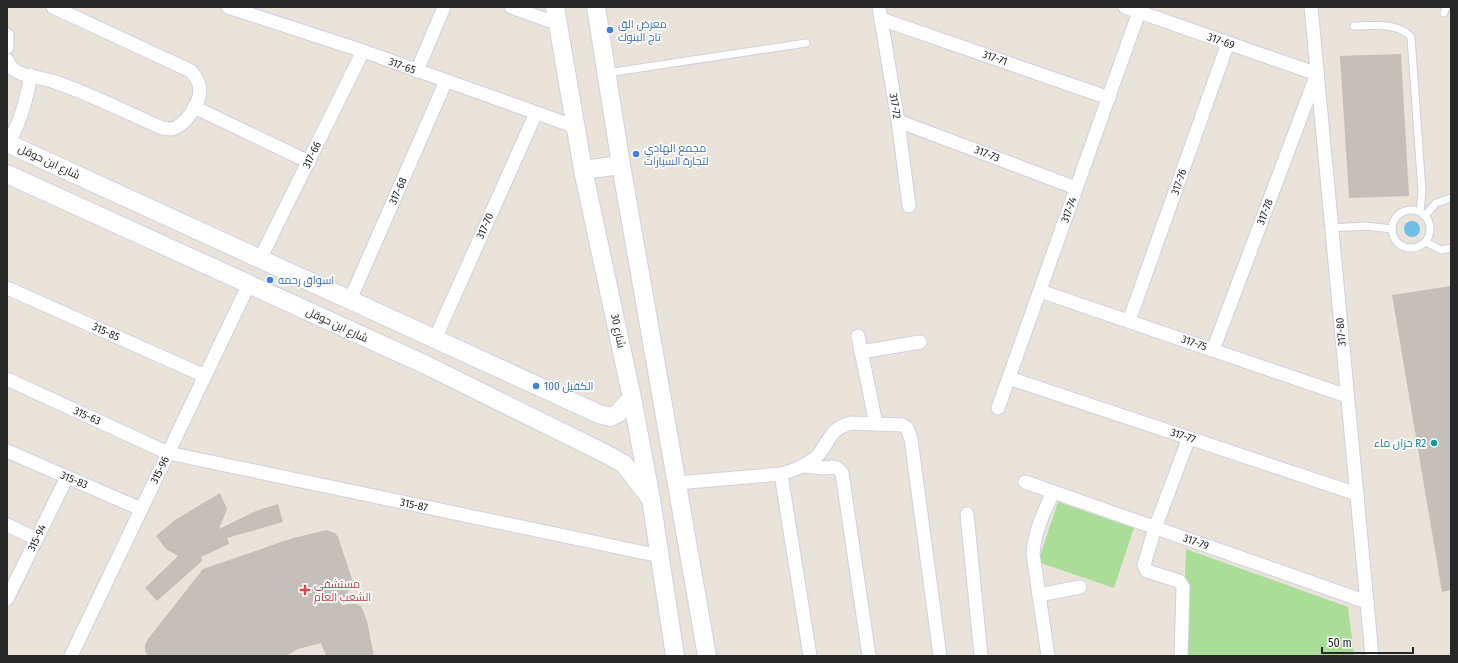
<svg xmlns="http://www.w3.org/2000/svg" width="1458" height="663" font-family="'Fira Sans Condensed',Cairo,sans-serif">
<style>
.green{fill:#aadd98}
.water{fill:#70bee6}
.building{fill:#c4c0b9}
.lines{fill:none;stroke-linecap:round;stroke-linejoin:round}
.lane-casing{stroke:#ced0df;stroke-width:9}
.street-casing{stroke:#ced0df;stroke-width:15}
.secondary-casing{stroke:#ced0df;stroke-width:20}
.lane{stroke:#fff;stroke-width:7}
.street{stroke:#fff;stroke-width:13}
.secondary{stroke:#fff;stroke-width:18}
.shop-dot{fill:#3f7fe0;stroke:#fff;stroke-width:1.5}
.culture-dot{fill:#0f9aa8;stroke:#fff;stroke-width:1.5}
.health-dot{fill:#e0444e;stroke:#fff;stroke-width:1.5}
.labels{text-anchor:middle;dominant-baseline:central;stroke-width:3.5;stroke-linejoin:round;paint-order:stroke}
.shop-label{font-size:11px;fill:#366cbe;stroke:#fff;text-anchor:start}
.street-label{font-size:11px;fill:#272727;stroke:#fff}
.culture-label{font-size:11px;fill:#0d838f;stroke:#fff;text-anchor:end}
.health-label{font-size:11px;fill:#be3a42;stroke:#fff;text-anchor:start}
</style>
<rect width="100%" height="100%" fill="#e9e3d9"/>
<g class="green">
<path d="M1058,502L1134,528L1114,588L1038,562Z"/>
<path d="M1186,549L1348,607L1354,656H1182Z"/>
</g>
<circle class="water" cx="1412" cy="229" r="8"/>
<g class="building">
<path d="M1401,54L1409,196L1349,198L1340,56Z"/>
<path d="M1451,286V590L1442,592L1392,295Z"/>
<path d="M220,493L227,509L219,529L256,511L278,504L283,522L227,538L229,544L201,557L202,561L157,601L145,588L178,556L166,549L156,536L175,520Z"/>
<path d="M327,530L335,533L338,537L353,582L352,586L340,604H356L361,606L367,621L374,656H326L321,643L298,649L286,656H149L146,653L145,650V645L148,639L203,569L293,538Z"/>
</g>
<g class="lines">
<defs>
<g id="lane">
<path d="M1444,13L1446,7"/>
<path d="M1354,26C1373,26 1398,22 1411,37L1422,191L1420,212"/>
<path d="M607,73L806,43"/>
<circle cx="1411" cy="229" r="19"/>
<path d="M1425,216L1436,203L1451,198"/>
<path d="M1331,228L1366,226L1392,229"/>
<path d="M1426,242L1441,250L1451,248"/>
</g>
<g id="street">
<path d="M228,7L363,51L576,127"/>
<path d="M511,7L558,24"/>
<path d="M879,7L898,121L909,206"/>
<path d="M1125,7L1317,74L1213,350"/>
<path d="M1311,7L1372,656"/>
<path d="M881,19L1109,98"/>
<path d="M7,35V47"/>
<path d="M7,60C12,77 37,76 52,81C89,93 125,112 162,128C164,128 168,129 171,129C185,127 199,104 200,91C200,83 196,77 191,71L53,7"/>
<path d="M417,71L444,7"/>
<path d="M194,107L309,162"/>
<path d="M898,121L1076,188"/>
<path d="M8,143C21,121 26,101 31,75"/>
<path d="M260,259L363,51"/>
<path d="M7,288L205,376"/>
<path d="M1040,291L1347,396"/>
<path d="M350,300L446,81"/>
<path d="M1129,321L1228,43"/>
<path d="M858,336L876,424"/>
<path d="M435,339L536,113"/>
<path d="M861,352L920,342"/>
<path d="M1009,378L1357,494"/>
<path d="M7,379L168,453L660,556"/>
<path d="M998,408L1139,12"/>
<path d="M7,451L141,509"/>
<path d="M803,466L823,468L833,467L837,468L842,473L869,656"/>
<path d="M781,474L810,656"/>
<path d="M1025,482L1367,602"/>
<path d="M677,483L781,474C795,470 811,464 820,453C831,438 830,429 851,423L902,425L907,428L911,439L940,656"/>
<path d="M967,514L981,656"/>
<path d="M7,525L37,539"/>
<path d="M1039,595L1080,587"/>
<path d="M7,599L67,477"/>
<path d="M71,656L249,284"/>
<path d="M1048,656L1033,554C1034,532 1044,512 1053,492"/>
<path d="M1181,656L1183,587L1179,581L1147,571L1144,565L1155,528L1189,438"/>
</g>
<g id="secondary">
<path d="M555,7L583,170L632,398L651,499L675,656"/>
<path d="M596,7L621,165L707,656"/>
<path d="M7,143L599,414L610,417L618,413L632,398"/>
<path d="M583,170L621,165"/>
<path d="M7,174L424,364L606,454L624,464L651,499"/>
</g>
</defs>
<use href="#lane" class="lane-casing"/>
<use href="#street" class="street-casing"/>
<use href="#secondary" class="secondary-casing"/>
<use href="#lane" class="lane"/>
<use href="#street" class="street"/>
<use href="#secondary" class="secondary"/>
</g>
<g class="shop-dot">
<circle cx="610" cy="30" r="4"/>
<circle cx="636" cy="154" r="4"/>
<circle cx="270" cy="280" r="4"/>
<circle cx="536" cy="386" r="4"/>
</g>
<circle class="culture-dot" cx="1434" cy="443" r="4"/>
<path class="health-dot" d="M303 584h4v4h4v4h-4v4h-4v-4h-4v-4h4z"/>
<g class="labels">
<g class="shop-label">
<text x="618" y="24">معرض الق<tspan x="618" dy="13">تاج البنوك</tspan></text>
<text x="644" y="148">مجمع الهادي<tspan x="644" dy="13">لتجارة السيارات</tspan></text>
<text x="278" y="280">اسواق رحمه</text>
<text x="544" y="386">الكفيل 100</text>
</g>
<g class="street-label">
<text transform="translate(1221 41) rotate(19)">317-69</text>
<text transform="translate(995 58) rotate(19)">317-71</text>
<text transform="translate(402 66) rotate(20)">317-65</text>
<text transform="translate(895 106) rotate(81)">317-72</text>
<text transform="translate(987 154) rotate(21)">317-73</text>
<text transform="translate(312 155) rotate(-64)">317-66</text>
<text transform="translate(49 162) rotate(25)">شارع ابن حوقل</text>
<text transform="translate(1179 182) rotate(-71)">317-76</text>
<text transform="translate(398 191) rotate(-66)">317-68</text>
<text transform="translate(1069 210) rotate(-70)">317-74</text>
<text transform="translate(1265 212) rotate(-69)">317-78</text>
<text transform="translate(485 226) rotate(-66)">317-70</text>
<text transform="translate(337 325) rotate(25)">شارع ابن حوقل</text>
<text transform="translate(618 331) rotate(78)">شارع 30</text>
<text transform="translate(106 332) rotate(24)">315-85</text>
<text transform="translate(1341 332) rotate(-95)">317-80</text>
<text transform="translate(1194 343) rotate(19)">317-75</text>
<text transform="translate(87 416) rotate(25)">315-63</text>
<text transform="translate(1183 436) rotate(18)">317-77</text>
<text transform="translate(160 470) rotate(-64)">315-96</text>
<text transform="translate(74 480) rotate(23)">315-83</text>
<text transform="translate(414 505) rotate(12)">315-87</text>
<text transform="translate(37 538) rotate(-64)">315-94</text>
<text transform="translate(1196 542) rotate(19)">317-79</text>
</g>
<g class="culture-label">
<text x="1426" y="443">حزان ماء R2</text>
</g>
<g class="health-label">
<text x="314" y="584">مستشفى<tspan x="314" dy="13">الشعب العام</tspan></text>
</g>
</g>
<rect width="1458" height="663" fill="none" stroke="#272727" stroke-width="16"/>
<path d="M1322 647v6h91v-6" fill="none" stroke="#272727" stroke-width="2"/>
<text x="1328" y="647" font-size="12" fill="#272727" stroke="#ffffff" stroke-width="3" paint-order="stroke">50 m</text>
</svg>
